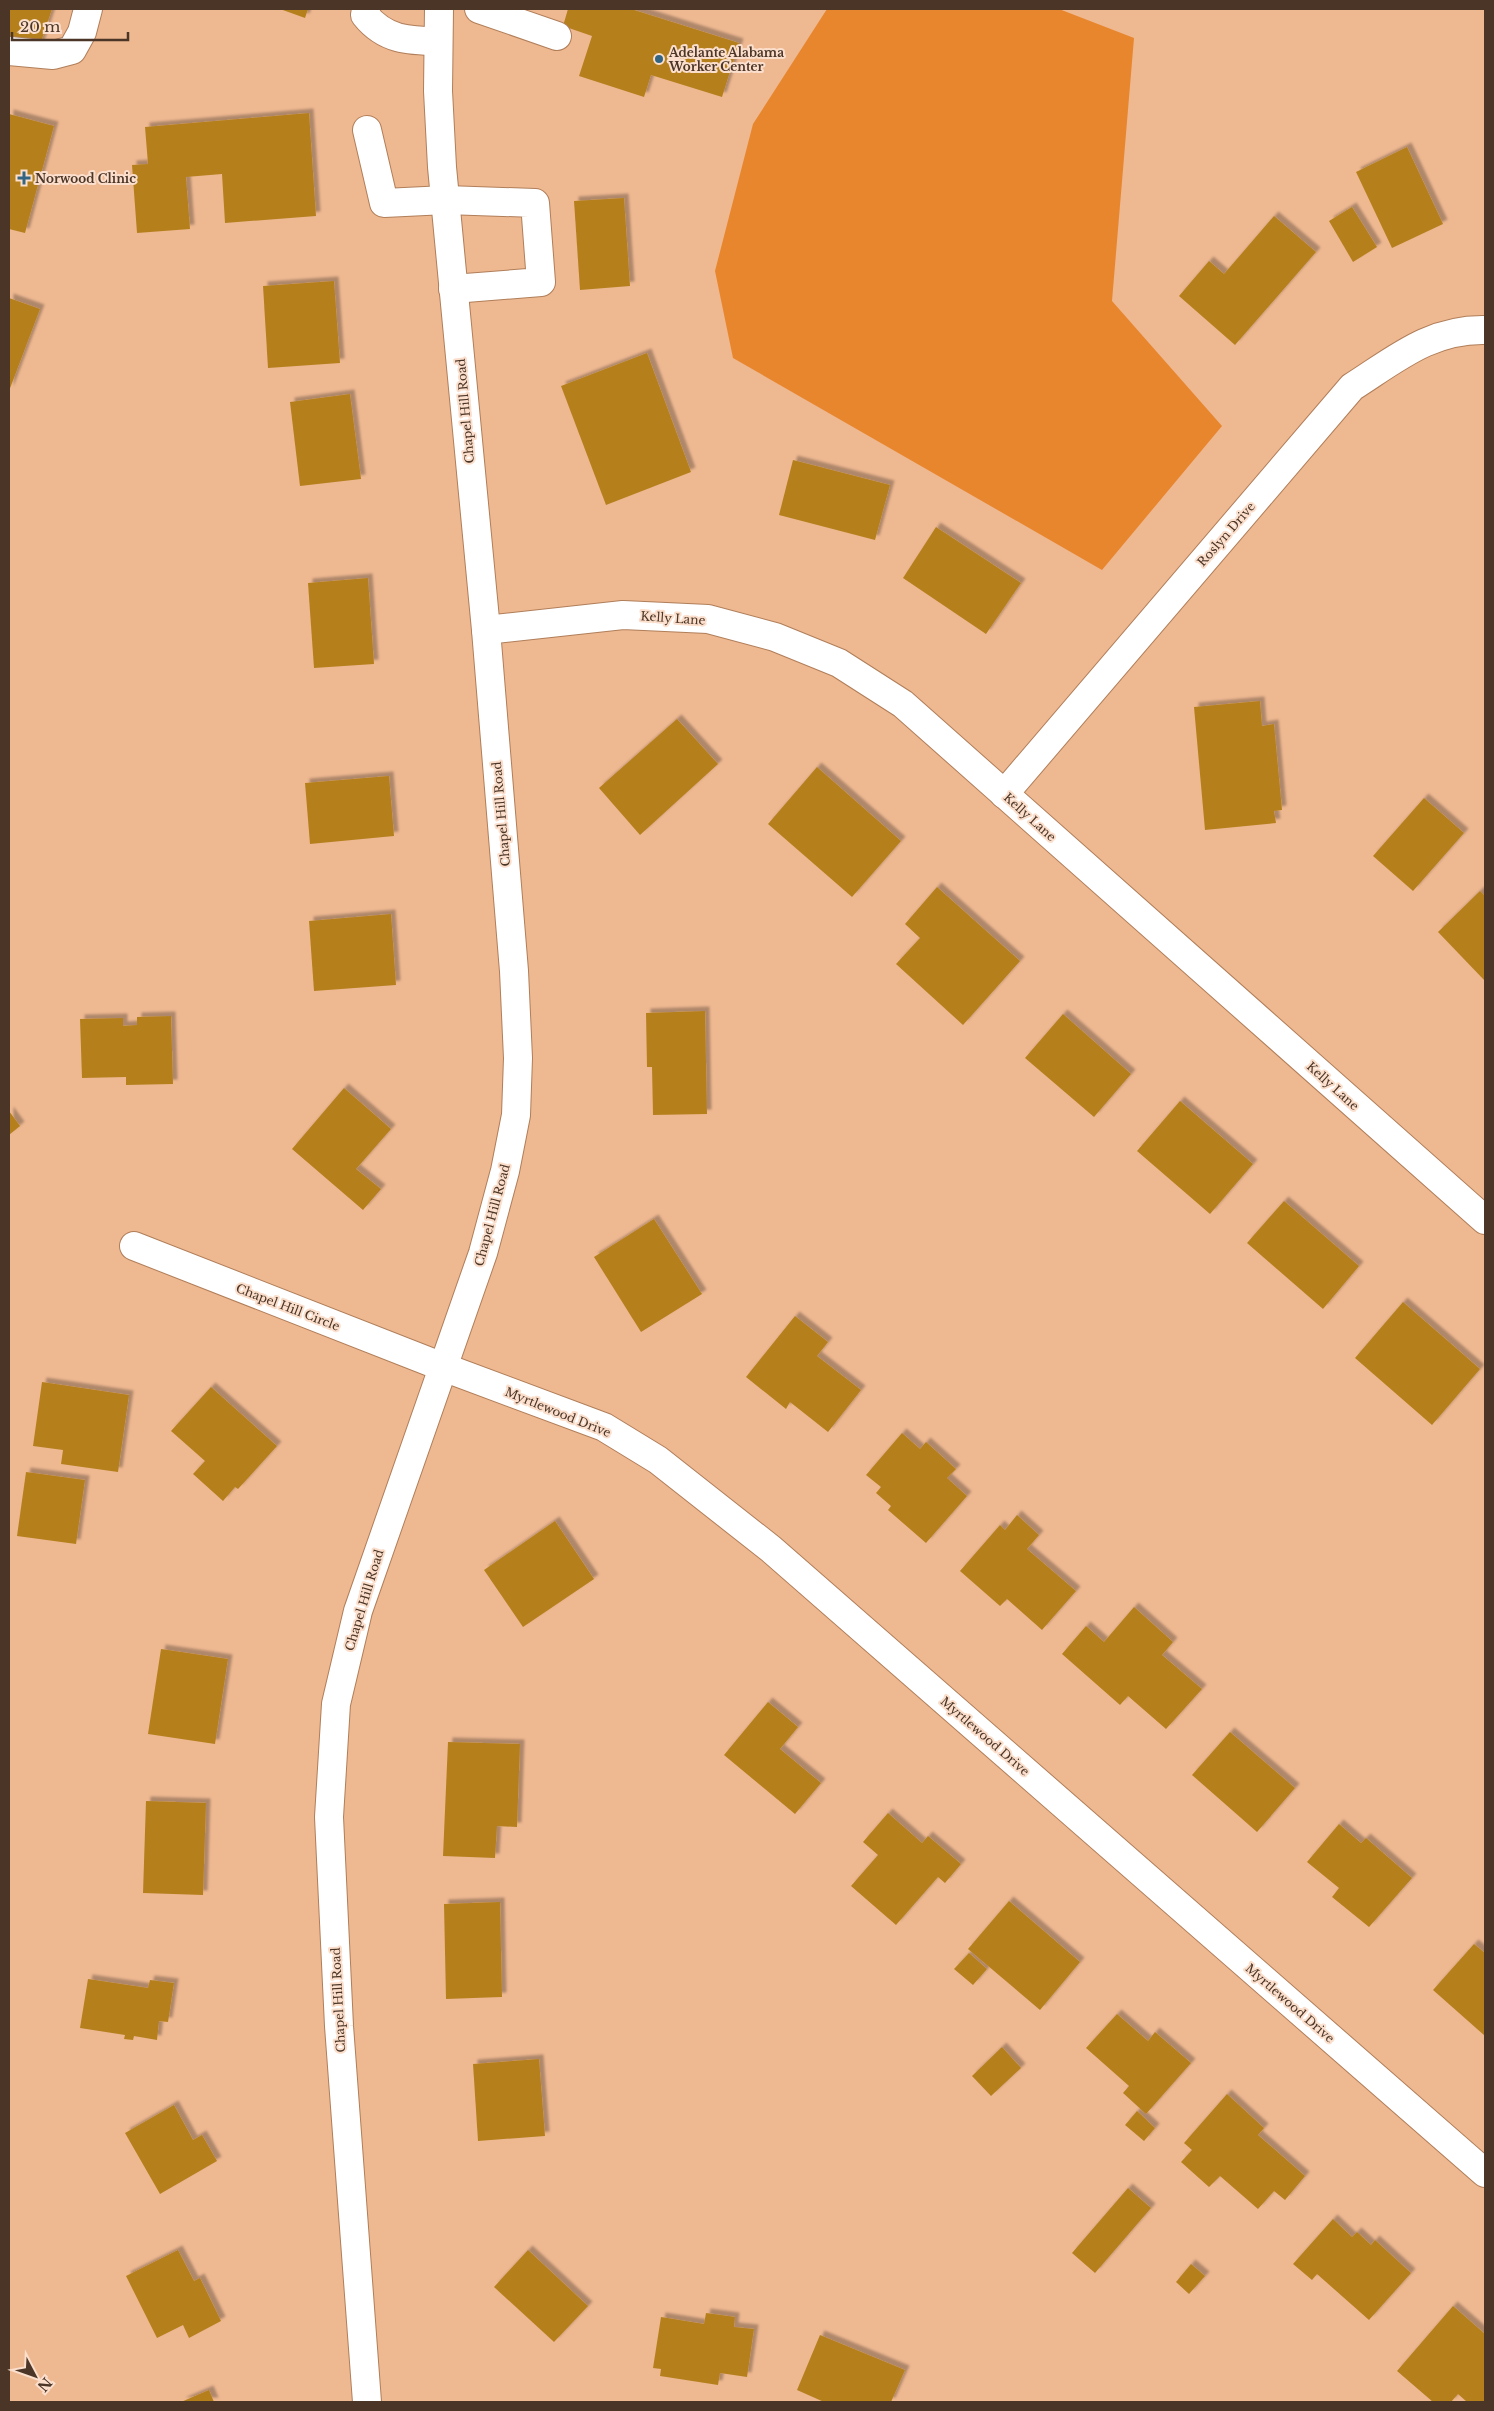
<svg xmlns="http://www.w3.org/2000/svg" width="1494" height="2411" font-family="'Libre Baskerville',serif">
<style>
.green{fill:#e8862e}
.building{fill:#b5801e;filter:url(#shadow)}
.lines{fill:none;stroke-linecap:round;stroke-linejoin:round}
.minor-casing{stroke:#b07e59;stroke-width:30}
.minor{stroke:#fff;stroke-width:28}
.poi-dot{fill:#336583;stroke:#fbdfcc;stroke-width:2}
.labels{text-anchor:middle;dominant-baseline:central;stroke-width:4;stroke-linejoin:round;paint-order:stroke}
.poi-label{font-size:12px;font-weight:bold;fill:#4b3526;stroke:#fbdfcc;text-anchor:start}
.street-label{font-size:12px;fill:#4b3526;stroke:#fbdfcc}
</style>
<defs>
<filter id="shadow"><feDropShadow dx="4.5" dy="-4.5" stdDeviation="1" flood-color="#0004"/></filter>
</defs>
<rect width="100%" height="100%" fill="#eeb891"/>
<path class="green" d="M827,9H1059L1134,38L1112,301L1222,426L1102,570L733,358L715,271L753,124Z"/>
<g class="building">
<path d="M9,9H52L38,51L9,41Z"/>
<path d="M280,9H308L305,18Z"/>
<path d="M568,9H631L739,43L722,97L651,75L644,97L579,76L592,36L563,26Z"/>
<path d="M309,113L316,216L225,223L222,174L186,177L190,229L137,233L132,165L148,164L145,127Z"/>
<path d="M9,114L54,126L25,233L9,229Z"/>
<path d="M1407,147L1443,224L1392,248L1356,172Z"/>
<path d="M624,198L630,286L580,290L574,201Z"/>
<path d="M1352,207L1377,247L1353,262L1329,221Z"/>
<path d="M1274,216L1316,252L1235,345L1179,296L1209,261L1224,274Z"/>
<path d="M334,281L340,363L268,368L263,286Z"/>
<path d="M9,298L40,309L9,391Z"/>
<path d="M647,353L691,472L606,505L561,386Z"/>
<path d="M350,394L361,479L300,486L290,402Z"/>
<path d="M793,460L890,485L875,540L779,515Z"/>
<path d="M936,527L1021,583L986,634L903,578Z"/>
<path d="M368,578L374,664L314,668L308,583Z"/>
<path d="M1260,701L1262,726L1274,724L1282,810L1274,811L1276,823L1205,830L1194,707Z"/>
<path d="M677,719L718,764L640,835L599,788Z"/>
<path d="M817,767L901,841L852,897L768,824Z"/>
<path d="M389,776L394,836L310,844L305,783Z"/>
<path d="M1424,798L1464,833L1413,891L1373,856Z"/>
<path d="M937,887L1020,961L963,1025L896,964L920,938L905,924Z"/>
<path d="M1480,891L1485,896V981L1438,932Z"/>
<path d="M391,914L396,985L314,991L309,921Z"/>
<path d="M705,1011L707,1114L653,1115L652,1067H647L646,1013Z"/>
<path d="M1063,1014L1131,1074L1094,1117L1025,1058Z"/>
<path d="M171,1016L173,1084L126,1085V1077L82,1078L80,1019L123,1018V1026L137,1025V1017Z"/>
<path d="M344,1088L391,1129L356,1169L381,1189L363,1210L292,1149Z"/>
<path d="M1180,1101L1253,1164L1210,1214L1137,1151Z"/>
<path d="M9,1111L20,1126L9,1135Z"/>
<path d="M1284,1201L1359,1266L1323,1309L1247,1243Z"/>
<path d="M654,1219L702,1294L641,1332L594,1257Z"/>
<path d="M1403,1302L1480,1369L1432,1425L1355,1358Z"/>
<path d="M795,1316L828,1342L817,1356L861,1390L828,1432L790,1402L786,1409L746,1377Z"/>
<path d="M42,1382L129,1395L118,1472L61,1464L63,1450L33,1446Z"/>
<path d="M211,1387L277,1446L238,1489L235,1487L223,1501L193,1474L205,1461L171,1431Z"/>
<path d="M902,1433L920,1449L926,1442L956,1469L947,1478L967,1496L926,1543L888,1510L891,1506L876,1493L881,1487L866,1475Z"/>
<path d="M26,1472L85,1480L76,1544L17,1536Z"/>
<path d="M1017,1515L1039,1535L1027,1549L1076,1591L1042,1630L1007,1599L1000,1606L960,1571L1000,1525L1005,1530Z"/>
<path d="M555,1521L594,1579L523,1627L484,1570Z"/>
<path d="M1134,1607L1173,1642L1162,1655L1202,1689L1166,1729L1128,1696L1120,1705L1062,1654L1086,1626L1104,1642Z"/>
<path d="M161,1649L228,1659L215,1744L148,1734Z"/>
<path d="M768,1702L798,1727L780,1749L821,1783L795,1814L724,1755Z"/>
<path d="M1230,1732L1295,1788L1257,1832L1192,1775Z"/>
<path d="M448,1742L520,1744L517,1827L497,1826L495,1858L443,1856Z"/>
<path d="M146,1801L206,1803L203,1895L143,1893Z"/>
<path d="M888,1813L922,1843L928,1836L961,1864L945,1883L938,1877L896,1925L851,1886L878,1855L863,1842Z"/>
<path d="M1339,1824L1361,1843L1366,1838L1412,1878L1369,1927L1332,1897L1339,1888L1307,1862Z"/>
<path d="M1009,1901L1080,1962L1040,2010L968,1949Z"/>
<path d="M500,1902L502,1997L446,1999L444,1904Z"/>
<path d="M1474,1944L1485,1953V2036L1433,1990Z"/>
<path d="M969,1953L987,1969L973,1985L954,1969Z"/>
<path d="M88,1979L148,1988L150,1980L174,1983L168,2022L159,2021L157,2040L134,2036L133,2040L124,2039L125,2035L80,2028Z"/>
<path d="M1117,2014L1148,2041L1155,2032L1191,2063L1146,2114L1123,2093L1129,2086L1086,2048Z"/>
<path d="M1002,2047L1021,2068L991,2096L972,2076Z"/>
<path d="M539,2059L545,2136L478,2141L473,2064Z"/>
<path d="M1227,2094L1264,2128L1258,2135L1305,2176L1285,2200L1274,2191L1258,2209L1220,2176L1209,2187L1181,2162L1192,2150L1184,2143Z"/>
<path d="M174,2105L193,2140L202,2135L217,2161L160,2194L125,2133Z"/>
<path d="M1137,2111L1155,2128L1144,2141L1125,2125Z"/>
<path d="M1128,2188L1151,2208L1095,2273L1072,2253Z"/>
<path d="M1333,2219L1352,2237L1357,2232L1371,2245L1375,2240L1411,2273L1369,2320L1317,2274L1312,2280L1293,2264Z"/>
<path d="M178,2250L194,2281L200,2278L221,2321L189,2338L183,2325L157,2338L126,2276Z"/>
<path d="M528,2250L588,2306L554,2342L494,2287Z"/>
<path d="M1191,2264L1205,2276L1189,2294L1176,2282Z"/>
<path d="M1453,2306L1485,2334V2402H1467L1458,2394L1451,2402H1433L1397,2371Z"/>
<path d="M706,2313L735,2317L734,2327L754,2329L747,2377L720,2373L718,2385L660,2376L661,2369L653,2368L661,2317L704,2324Z"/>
<path d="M820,2335L905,2370L891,2402H824L797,2390Z"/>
<path d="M209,2390L214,2402H181Z"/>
</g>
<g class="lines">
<defs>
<g id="minor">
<path d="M366,9L365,15C385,40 409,41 438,41"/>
<path d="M479,9L557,36"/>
<path d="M9,51L53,55L72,50L82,32L88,9"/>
<path d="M367,130L384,203L446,200L535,203L541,282L453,289"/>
<path d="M486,630L623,615L708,619L775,637L839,663L903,704L1485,1220"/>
<path d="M1004,794L1352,387C1396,359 1430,329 1485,330"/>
<path d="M134,1246L443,1367L604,1427L658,1460L771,1549L1485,2173"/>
<path d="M367,2402L339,2026L329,1817L336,1704L358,1611L483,1253L505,1171L516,1115L518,1058L514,971L486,630L442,167L438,91L439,9"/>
</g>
</defs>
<use href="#minor" class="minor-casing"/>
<use href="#minor" class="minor"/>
</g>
<g class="poi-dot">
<circle cx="659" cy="59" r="5"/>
<path d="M21.5 170.5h5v5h5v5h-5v5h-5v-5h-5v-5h5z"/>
</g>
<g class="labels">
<g class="poi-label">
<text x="669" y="52">Adelante Alabama<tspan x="669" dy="14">Worker Center</tspan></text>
<text x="35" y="178">Norwood Clinic</text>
</g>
<g class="street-label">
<text transform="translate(465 411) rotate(-95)">Chapel Hill Road</text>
<text transform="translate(1226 534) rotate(-49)">Roslyn Drive</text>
<text transform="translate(673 618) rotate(4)">Kelly Lane</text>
<text transform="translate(501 814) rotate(-95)">Chapel Hill Road</text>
<text transform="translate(1030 817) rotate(42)">Kelly Lane</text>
<text transform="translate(1333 1086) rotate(42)">Kelly Lane</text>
<text transform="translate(492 1215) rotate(-75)">Chapel Hill Road</text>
<text transform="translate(288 1307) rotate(21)">Chapel Hill Circle</text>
<text transform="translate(558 1412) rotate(22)">Myrtlewood Drive</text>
<text transform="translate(364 1600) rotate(-73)">Chapel Hill Road</text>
<text transform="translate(985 1736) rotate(41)">Myrtlewood Drive</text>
<text transform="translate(338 2000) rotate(-93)">Chapel Hill Road</text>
<text transform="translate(1290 2003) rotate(41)">Myrtlewood Drive</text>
</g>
</g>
<rect width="1494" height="2411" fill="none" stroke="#4b3526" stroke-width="20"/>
<g transform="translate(35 2376) rotate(131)" stroke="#fbdfcc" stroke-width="4" paint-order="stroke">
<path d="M0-4L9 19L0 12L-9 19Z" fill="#4b3526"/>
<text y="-8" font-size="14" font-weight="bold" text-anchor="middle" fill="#4b3526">N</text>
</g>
<path d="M12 32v8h116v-8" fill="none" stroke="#4b3526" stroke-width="2.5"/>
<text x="20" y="32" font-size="15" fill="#4b3526" stroke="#fbdfcc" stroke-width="4" paint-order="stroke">20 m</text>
</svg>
